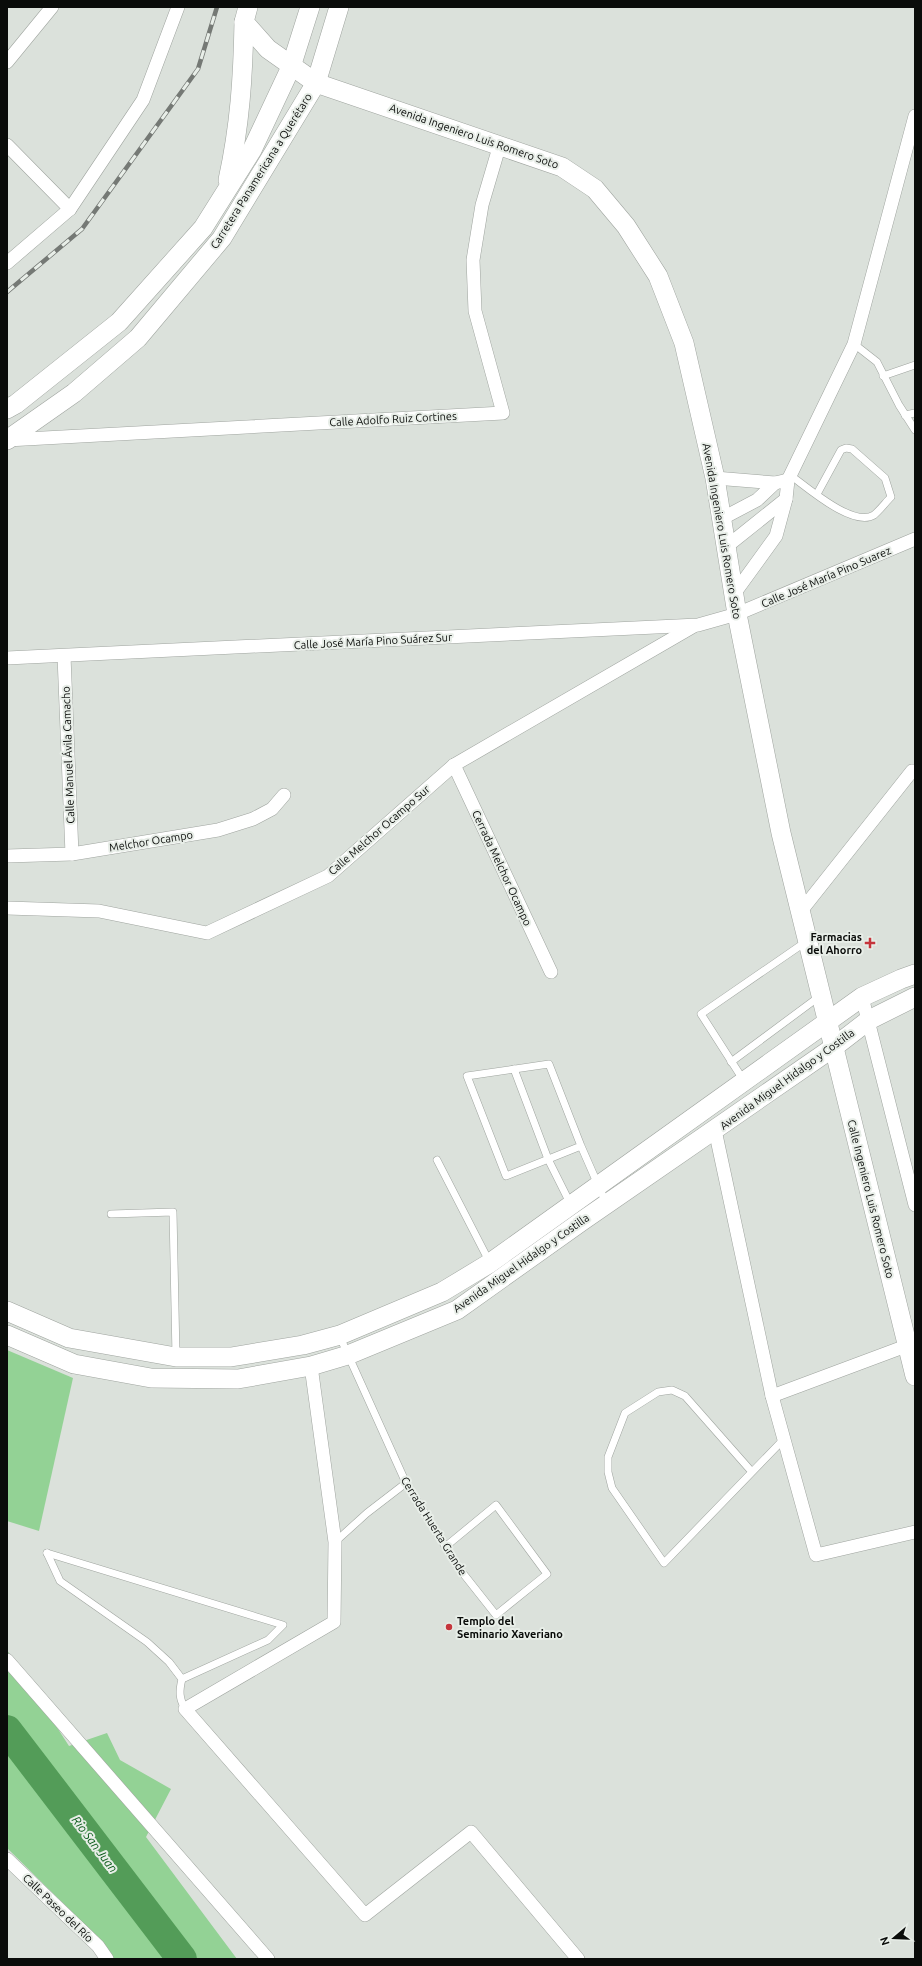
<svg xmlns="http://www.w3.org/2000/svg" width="922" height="1966" font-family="Ubuntu,sans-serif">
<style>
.green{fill:#93d295}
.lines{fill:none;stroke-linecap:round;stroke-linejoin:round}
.river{stroke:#539c58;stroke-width:30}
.lane-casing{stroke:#9fa49f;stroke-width:8}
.street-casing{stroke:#9fa49f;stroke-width:14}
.secondary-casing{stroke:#9fa49f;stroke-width:20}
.lane{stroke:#fff;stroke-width:7}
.street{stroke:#fff;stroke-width:13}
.secondary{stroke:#fff;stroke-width:19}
.rail-casing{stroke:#757975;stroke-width:4.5}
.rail{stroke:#e8eee8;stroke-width:3;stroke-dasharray:9;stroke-linecap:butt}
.poi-dot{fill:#c5353c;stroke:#e8eee8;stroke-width:1.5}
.labels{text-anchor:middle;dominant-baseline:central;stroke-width:4;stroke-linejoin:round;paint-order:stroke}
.street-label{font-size:11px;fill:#0a0c0a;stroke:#e8eee8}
.poi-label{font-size:11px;font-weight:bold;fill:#0a0c0a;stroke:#e8eee8;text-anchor:end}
.water-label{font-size:12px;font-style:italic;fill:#085a18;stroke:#e8eee8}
</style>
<rect width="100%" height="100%" fill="#dbe1db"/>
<g class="green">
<path d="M7,1350L73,1378L39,1531L7,1521Z"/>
<path d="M7,1650L69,1746L107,1733L120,1760L171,1789L146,1837L237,1959H107L82,1922L7,1848Z"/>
</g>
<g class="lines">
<path class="river" d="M7,1730L182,1959"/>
<defs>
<g id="lane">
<path d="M854,344L877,362L899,405L915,430"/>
<path d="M883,376L915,365"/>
<path d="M905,415L915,413"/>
<path d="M790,475C807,487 853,528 874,515C880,510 886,502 891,497L885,478L852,449L846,448L841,450L817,494"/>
<path d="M731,1062L820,996"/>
<path d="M514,1069L548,1159L571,1205"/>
<path d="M744,1081L701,1014L807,941"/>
<path d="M581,1146L506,1176L467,1076L549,1064L581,1146L606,1203"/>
<path d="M437,1160L490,1263"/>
<path d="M111,1214L173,1212L176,1356"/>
<path d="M340,1337L406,1483L458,1567L496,1615L547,1574L496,1505L445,1547"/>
<path d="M752,1472L685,1396L672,1390L658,1392L625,1413L608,1457V1472L612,1488L664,1563L783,1440"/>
<path d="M335,1542L367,1513L406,1483"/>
<path d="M47,1553L283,1625L268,1640L182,1679"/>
<path d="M47,1553L60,1581L147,1642L169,1662L182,1679C179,1691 179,1698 185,1709"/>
</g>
<g id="street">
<path d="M7,62L52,7"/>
<path d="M7,145L70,209"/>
<path d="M7,263L70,209L143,100L178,7"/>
<path d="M7,440L503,413L475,311L473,260L482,205L500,144"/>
<path d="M715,478L775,483L788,480"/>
<path d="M721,519L757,500L775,483"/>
<path d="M726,547L786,499"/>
<path d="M734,594L776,536L786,499L788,480L854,344L915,116"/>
<path d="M64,656L72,854"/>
<path d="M7,658L698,625L737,614L915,539"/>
<path d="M454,765L551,972"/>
<path d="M7,856L72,854L218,830L253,819L272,809L284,795"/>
<path d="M7,908L99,911L207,933L328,876L454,765L694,626"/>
<path d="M801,911L912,771"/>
<path d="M862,997L915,1205"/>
<path d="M715,1130L772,1396L816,1555L915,1532"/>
<path d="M311,1366L335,1542L334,1622L185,1709L365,1915L471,1832L578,1959"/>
<path d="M772,1396L906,1346"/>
<path d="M7,1660L268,1959"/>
<path d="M7,1859L98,1946L107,1959"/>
</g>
<g id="secondary">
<path d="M248,7L244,22L268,49L316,83L562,167L595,189L626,226L658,276L684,343L715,478L737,614L781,833L915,1376"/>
<path d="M228,180C240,125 243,77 244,22"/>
<path d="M7,409L16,404L119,322L203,228L252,150L291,67L310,7"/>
<path d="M7,440L74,393L138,338L222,238L316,83L339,7"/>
<path d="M7,1311L69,1338L176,1357H231L303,1345L340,1335L442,1292L490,1263L862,997L901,979L915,974"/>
<path d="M7,1335L74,1364L151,1378L238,1379L311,1366L348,1355L457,1310L582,1221L834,1047L869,1020L915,997"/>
</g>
</defs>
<use href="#lane" class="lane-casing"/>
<use href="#street" class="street-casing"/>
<use href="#secondary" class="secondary-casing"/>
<use href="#lane" class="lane"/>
<use href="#street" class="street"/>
<use href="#secondary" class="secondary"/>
<defs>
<path id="rail" d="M7,292L82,229L198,69L217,7"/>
</defs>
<use href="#rail" class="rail-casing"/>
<use href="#rail" class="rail"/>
</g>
<g class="poi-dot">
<path d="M868 937h4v4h4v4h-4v4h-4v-4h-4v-4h4z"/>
<circle cx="449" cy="1627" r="4"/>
</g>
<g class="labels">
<g class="street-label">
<text transform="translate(474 136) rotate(19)">Avenida Ingeniero Luis Romero Soto</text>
<text transform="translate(261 171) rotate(-58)">Carretera Panamericana a Querétaro</text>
<text transform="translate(393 419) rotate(-3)">Calle Adolfo Ruiz Cortines</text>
<text transform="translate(722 531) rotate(80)">Avenida Ingeniero Luis Romero Soto</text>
<text transform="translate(826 577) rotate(-23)">Calle José María Pino Suarez</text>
<text transform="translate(373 641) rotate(-3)">Calle José María Pino Suárez Sur</text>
<text transform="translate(68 755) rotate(-92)">Calle Manuel Ávila Camacho</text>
<text transform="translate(379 830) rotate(-41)">Calle Melchor Ocampo Sur</text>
<text transform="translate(151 841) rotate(-9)">Melchor Ocampo</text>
<text transform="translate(502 868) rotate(65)">Cerrada Melchor Ocampo</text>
<text transform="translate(787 1079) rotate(-36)">Avenida Miguel Hidalgo y Costilla</text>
<text transform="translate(871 1199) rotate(76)">Calle Ingeniero Luis Romero Soto</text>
<text transform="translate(521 1263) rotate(-35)">Avenida Miguel Hidalgo y Costilla</text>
<text transform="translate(434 1526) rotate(58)">Cerrada Huerta Grande</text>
<text transform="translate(58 1908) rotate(44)">Calle Paseo del Río</text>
</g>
<g class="poi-label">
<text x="862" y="937">Farmacias<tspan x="862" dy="13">del Ahorro</tspan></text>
<text x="457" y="1621" text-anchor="start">Templo del<tspan x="457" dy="13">Seminario Xaveriano</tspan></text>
</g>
<g class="water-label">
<text transform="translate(95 1844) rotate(53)">Rio San Juan</text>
</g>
</g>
<rect width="922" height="1966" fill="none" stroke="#0a0c0a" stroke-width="16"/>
<g transform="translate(894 1938) rotate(251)" stroke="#e8eee8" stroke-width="3" paint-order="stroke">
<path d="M0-3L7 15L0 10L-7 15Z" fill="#0a0c0a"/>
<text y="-6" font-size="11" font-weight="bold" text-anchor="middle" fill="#0a0c0a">N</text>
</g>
</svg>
